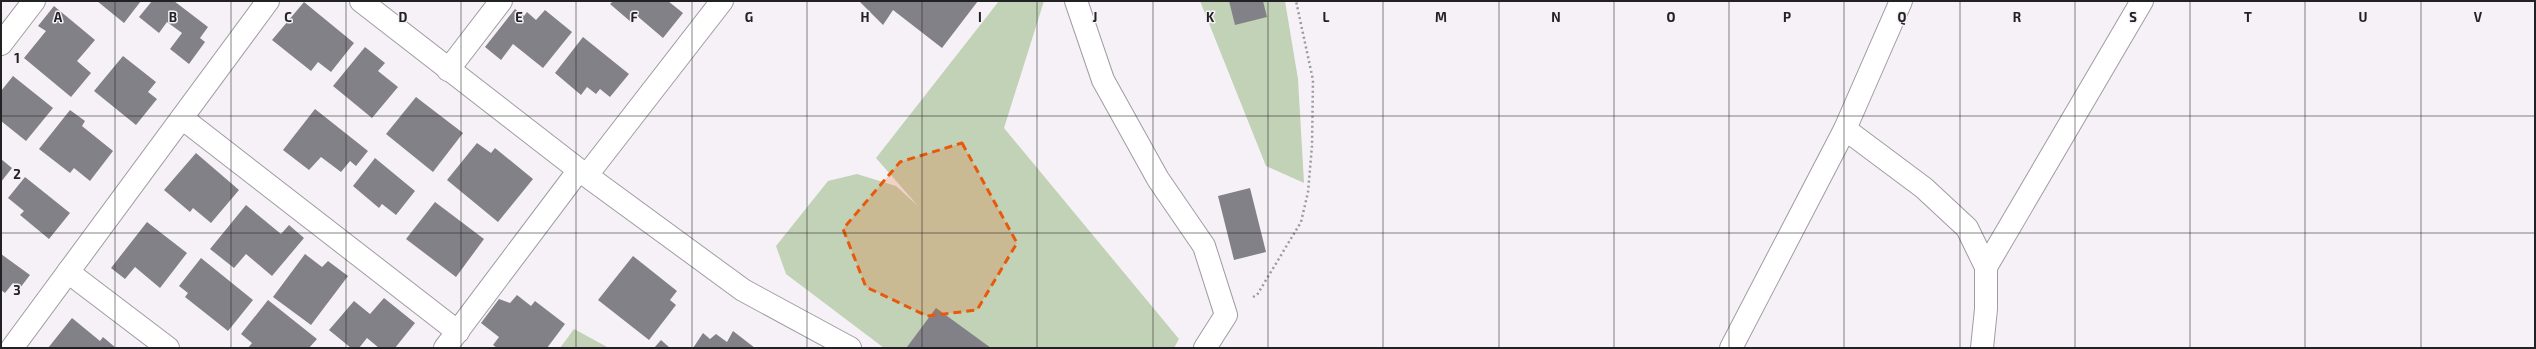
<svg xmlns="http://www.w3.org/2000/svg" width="2536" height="349" font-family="'Exo 2',sans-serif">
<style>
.green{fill:#c2d2b6}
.building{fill:#838188}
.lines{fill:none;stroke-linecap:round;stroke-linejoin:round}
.minor-casing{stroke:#a09ca2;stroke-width:24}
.path{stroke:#9c999d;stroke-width:2.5;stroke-dasharray:2 3;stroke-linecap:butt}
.minor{stroke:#fff;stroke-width:22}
.marked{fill:#e8590c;fill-opacity:0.2;stroke:#e8590c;stroke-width:3;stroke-dasharray:8 5;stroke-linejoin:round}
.grid{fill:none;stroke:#222123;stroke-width:1;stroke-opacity:0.55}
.grid-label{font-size:13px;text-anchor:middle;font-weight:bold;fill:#222123;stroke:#f5f1f7;stroke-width:3;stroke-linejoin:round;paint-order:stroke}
</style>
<rect width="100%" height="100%" fill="#f5f1f7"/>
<g class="green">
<path d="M999,1H1044L1004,128L1179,339L1174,348H884L786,274L776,246L828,181L857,174L896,186L918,206L876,158Z"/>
<path d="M1200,1H1285L1298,79L1304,183L1266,166Z"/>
<path d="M574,329L609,348H560Z"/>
</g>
<g class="building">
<path d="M97,1H141L124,23Z"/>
<path d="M152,1H174L208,27L200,38L205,42L189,64L170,49L182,33L167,22L159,33L139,17Z"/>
<path d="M613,1H668L683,13L663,38L636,15L631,22L610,4Z"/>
<path d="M859,1H978L942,48L893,10L883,25Z"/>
<path d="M1229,1H1263L1267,17L1235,25Z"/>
<path d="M304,2L354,43L331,72L318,62L311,71L272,40Z"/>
<path d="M54,6L95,40L77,61L91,73L71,97L24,58L46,31L38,26Z"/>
<path d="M515,9L524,16L527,12L536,20L545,10L572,32L543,68L513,44L501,60L485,47Z"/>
<path d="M583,37L629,74L610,97L600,89L596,94L587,87L581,95L555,73Z"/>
<path d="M365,47L385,63L378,71L398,87L372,118L333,86Z"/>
<path d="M123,56L156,82L148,92L157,99L136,125L94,91Z"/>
<path d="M13,76L53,108L26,141L1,121V91Z"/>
<path d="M416,97L463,133L433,172L386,134Z"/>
<path d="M315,109L368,151L356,166L350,161L341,172L321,157L309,170L283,150Z"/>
<path d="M70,110L85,121L82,126L113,151L90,181L74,168L70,173L39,149Z"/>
<path d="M477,143L491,153L495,148L533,179L498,222L447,180Z"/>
<path d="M196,153L239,190L211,223L193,208L190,212L164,190Z"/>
<path d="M375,158L415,191L396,215L382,204L379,208L353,186Z"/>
<path d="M1,159L12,168L1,182Z"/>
<path d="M25,177L70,213L49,239L20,215L24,211L8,198Z"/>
<path d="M1250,188L1266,252L1234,260L1218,196Z"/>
<path d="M435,202L484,239L456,277L406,239Z"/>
<path d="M246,205L281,234L289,225L304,238L272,276L246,254L234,268L210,249Z"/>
<path d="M147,222L187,253L160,288L135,267L125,279L111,268Z"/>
<path d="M1,254L30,275L20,288L13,283L5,293L1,290Z"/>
<path d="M305,254L322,267L328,261L348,276L311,325L273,297Z"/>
<path d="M633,256L677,291L670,300L676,305L649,340L598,300Z"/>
<path d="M201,258L253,300L228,331L185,297L188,293L179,286Z"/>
<path d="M517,295L531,306L535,301L565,324L547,348H497L493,345L499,337L481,323L499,299L510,303Z"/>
<path d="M384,298L415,323L395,348H379L367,338L359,348H351L329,330L354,301L370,314Z"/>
<path d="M268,300L317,339L309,348H248L252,343L241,334Z"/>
<path d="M936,308L991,348L907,347Z"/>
<path d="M72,318L100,341L103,337L116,348H48Z"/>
<path d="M733,331L755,348H693L703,333L710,339L716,334L727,342Z"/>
<path d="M661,340L670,348H654Z"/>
</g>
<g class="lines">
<defs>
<g id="minor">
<path d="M361,1L579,170L743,290L850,348"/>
<path d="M1076,1L1103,80L1158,179L1204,246L1226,315L1205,348"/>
<path d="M1,44L34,1"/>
<path d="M448,70L501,1"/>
<path d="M182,118L458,332"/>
<path d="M1845,129L1924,188L1967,228L1986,267V309L1982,348"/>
<path d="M587,175L722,1"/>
<path d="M1986,267L2142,1"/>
<path d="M68,272L168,348"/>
<path d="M12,348L268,1"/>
<path d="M445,348L579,170"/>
<path d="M1731,348L1845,129L1901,1"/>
</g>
</defs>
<use href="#minor" class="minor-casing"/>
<path class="path" d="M1253,297L1257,295L1301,222L1308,192L1312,146L1313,80L1296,1"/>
<use href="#minor" class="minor"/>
</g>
<path class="marked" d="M962,143L1017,243L977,310L927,316L866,287L843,229L900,162Z"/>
<path class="grid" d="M115,1V348M231,1V348M346,1V348M461,1V348M576,1V348M692,1V348M807,1V348M922,1V348M1037,1V348M1153,1V348M1268,1V348M1383,1V348M1499,1V348M1614,1V348M1729,1V348M1844,1V348M1960,1V348M2075,1V348M2190,1V348M2305,1V348M2421,1V348M1,116H2535M1,233H2535"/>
<g class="grid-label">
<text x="58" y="22">A</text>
<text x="173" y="22">B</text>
<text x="288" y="22">C</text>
<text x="403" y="22">D</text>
<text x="519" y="22">E</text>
<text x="634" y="22">F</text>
<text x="749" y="22">G</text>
<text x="865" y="22">H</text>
<text x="980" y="22">I</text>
<text x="1095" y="22">J</text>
<text x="1210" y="22">K</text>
<text x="1326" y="22">L</text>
<text x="1441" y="22">M</text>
<text x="1556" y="22">N</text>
<text x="1671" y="22">O</text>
<text x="1787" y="22">P</text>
<text x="1902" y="22">Q</text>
<text x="2017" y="22">R</text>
<text x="2133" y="22">S</text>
<text x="2248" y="22">T</text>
<text x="2363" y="22">U</text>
<text x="2478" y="22">V</text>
<text x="17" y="63">1</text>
<text x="17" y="179">2</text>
<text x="17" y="295">3</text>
</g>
<rect width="2536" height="349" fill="none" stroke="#222123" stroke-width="4"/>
</svg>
